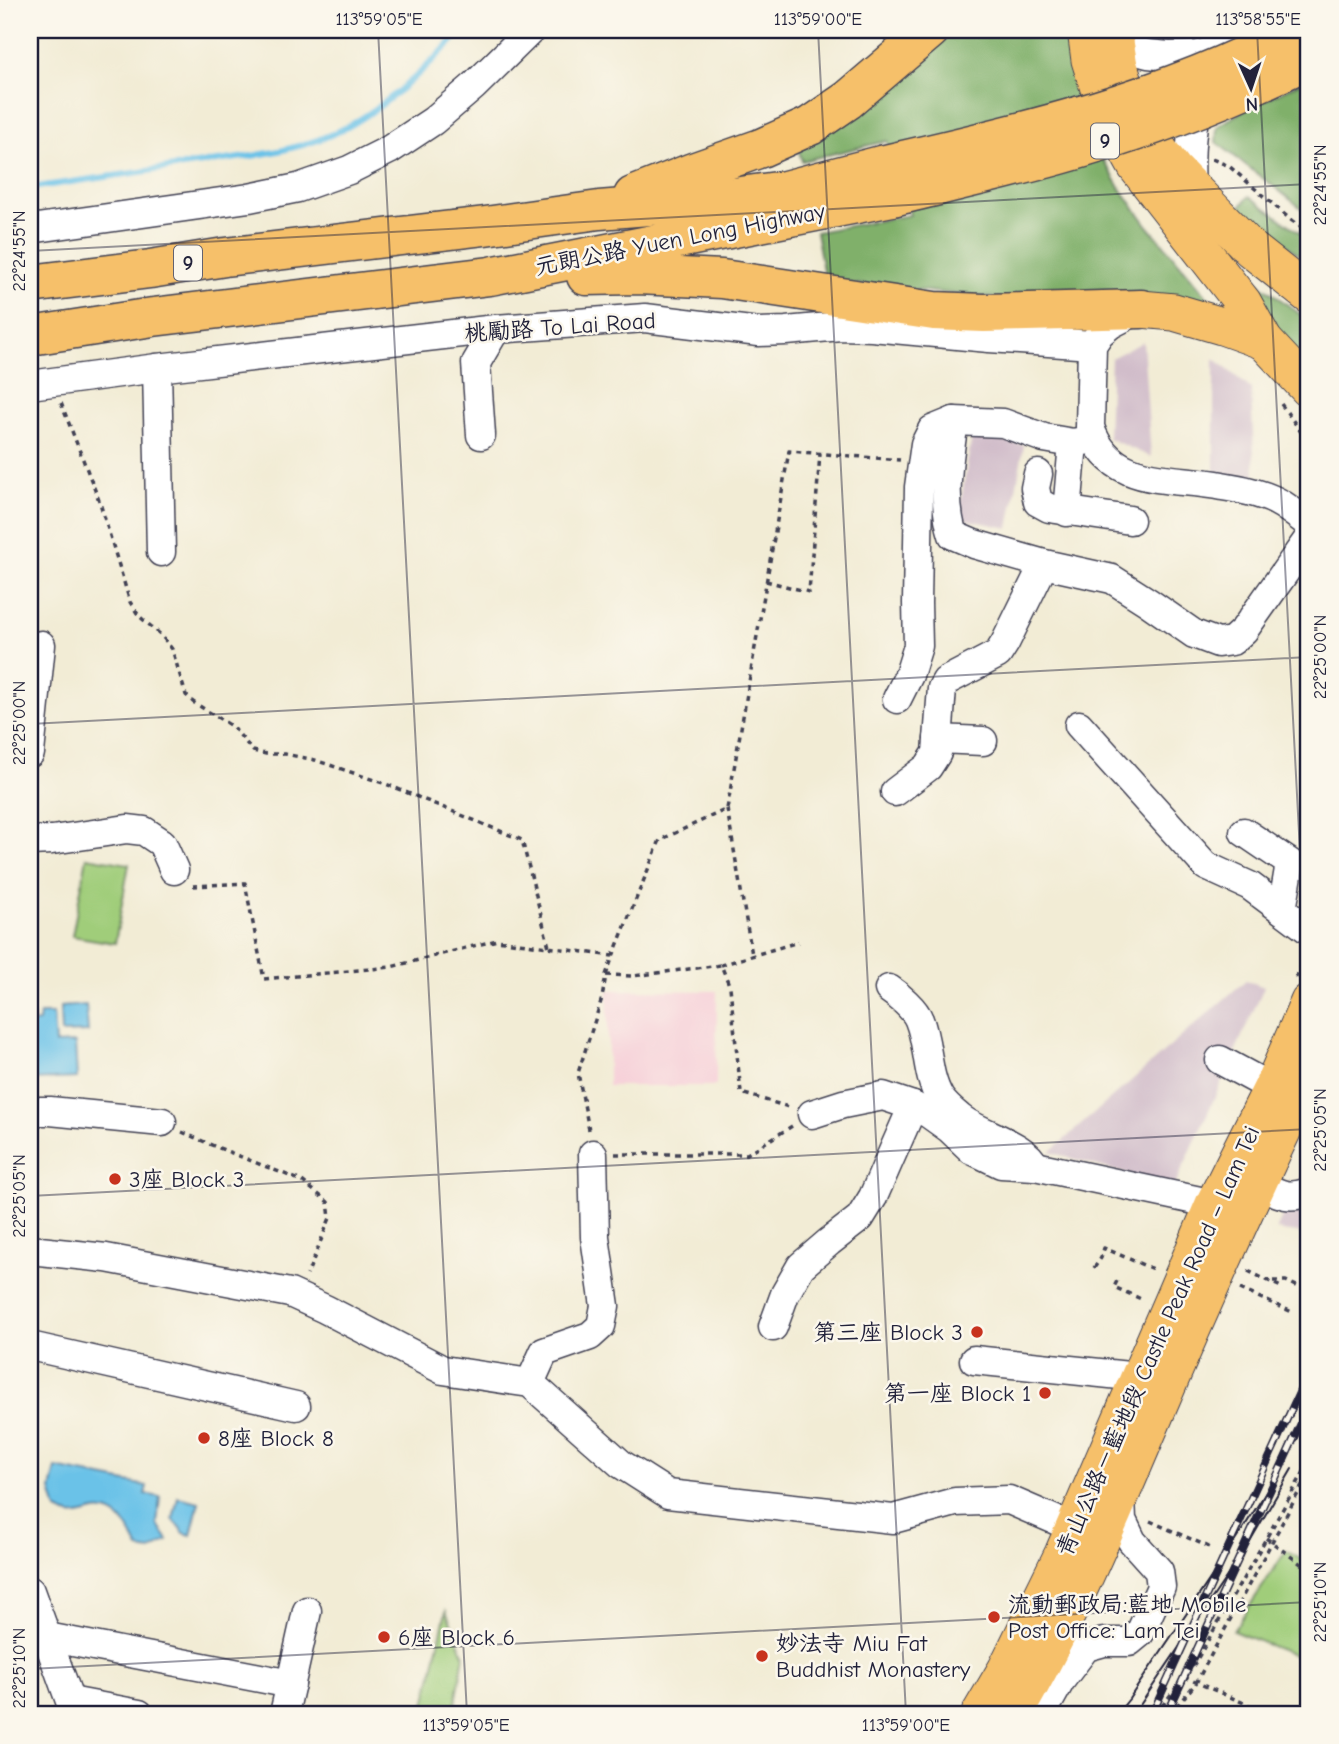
<svg xmlns="http://www.w3.org/2000/svg" width="1339" height="1744" font-family="'Comic Neue','LXGW WenKai TC',sans-serif">
<style>
.built{fill:#f6cfd8}
.industrial{fill:#d1bdca}
.green{fill:#a0cd7a;stroke:#61785a;stroke-width:2}
.forest{fill:#80b06a;stroke:#516952;stroke-width:2}
.water{fill:#6bc2e8;stroke:#467292;stroke-width:2}
.lines{fill:none;stroke-linecap:round;stroke-linejoin:round}
.stream{stroke:#6bc2e8;stroke-width:6}
.minor-casing{stroke:#414052;stroke-width:31}
.major-casing{stroke:#414052;stroke-width:39}
.highway-casing{stroke:#414052;stroke-width:41}
.path{stroke:#414052;stroke-width:3.5;stroke-dasharray:5 5;stroke-linecap:butt}
.minor{stroke:#fff;stroke-width:28}
.major{stroke:#f6c06b;stroke-width:37}
.highway{stroke:#f6c06b;stroke-width:38}
.tram{stroke:#22223b;stroke-width:2}
.rail-casing{stroke:#22223b;stroke-width:8}
.rail{stroke:#fbf7ec;stroke-width:5;stroke-dasharray:16;stroke-linecap:butt}
.highway-bridge-casing{stroke:#414052;stroke-width:41;stroke-linecap:butt}
.highway-bridge{stroke:#f6c06b;stroke-width:38}
.ticks{fill:none;stroke:#22223b;stroke-width:2;stroke-opacity:0.45}
.poi-dot{fill:#c8321e;stroke:#fbf7ec;stroke-width:2.5}
.labels{text-anchor:middle;dominant-baseline:central;stroke-width:5;stroke-linejoin:round;paint-order:stroke}
.shield{fill:#fbf7ec;stroke:#636270;stroke-width:2}
.shield-label{font-size:21px;font-weight:bold;fill:#22223b}
.street-label{font-size:23px;fill:#22223b;stroke:#fbf7ec}
.poi-label{font-size:23px;fill:#22223b;stroke:#fbf7ec;text-anchor:start}
.neatline{fill:none;stroke:#22223b;stroke-width:2.5}
.ticks-label{font-size:18px;text-anchor:middle;fill:#22223b}
</style>
<rect width="100%" height="100%" fill="#fbf7ec"/>
<filter id="ink" filterUnits="userSpaceOnUse"><feTurbulence type="fractalNoise" baseFrequency=".0143" numOctaves="2"/><feDisplacementMap in="SourceGraphic" scale="14" xChannelSelector="R" yChannelSelector="G"/><feConvolveMatrix kernelMatrix="1 2 1 2 8 2 1 2 1" color-interpolation-filters="sRGB"/></filter>
<filter id="wash" filterUnits="userSpaceOnUse"><feTurbulence type="fractalNoise" baseFrequency=".00686" numOctaves="4" result="noise"/><feDisplacementMap in="SourceGraphic" scale="28" xChannelSelector="R" yChannelSelector="G"/><feGaussianBlur stdDeviation="1.57" result="paint"/><feColorMatrix in="noise" values="0 0 0 0 0 0 0 0 0 0 0 0 0 0 0 0 0 1.4 0 .05"/><feComposite in="paint" operator="in"/></filter>
<g filter="url(#wash)">
<rect width="100%" height="100%" fill="#f2ecd5"/>
<path class="built" d="M608,990L717,991L716,1086H608Z"/>
<g class="industrial">
<path d="M1143,342L1151,457L1108,438L1111,358Z"/>
<path d="M1214,358L1251,389L1255,480L1214,476Z"/>
<path d="M972,436L1024,445L1009,528L958,518Z"/>
<path d="M1246,980L1264,987L1174,1188L1050,1152Z"/>
<path d="M1309,1160V1235L1276,1230Z"/>
</g>
<g class="green">
<path d="M87,857L129,864L115,943L72,936Z"/>
<path d="M1286,1551L1309,1564V1661L1233,1631Z"/>
<path d="M446,1611L464,1655L454,1714H423Z"/>
</g>
<g class="forest">
<path d="M952,30H1072L1099,153L1121,189L1148,226L1222,314L1026,301L825,281L816,232L910,215L887,141L802,161L797,146Z"/>
<path d="M1309,78L1307,140L1309,152V214L1216,142L1217,127L1246,109Z"/>
<path d="M1249,196L1309,239V263L1240,207Z"/>
<path d="M1239,268L1309,321V365L1303,363L1232,274Z"/>
</g>
<g class="water">
<path d="M86,1005L88,1032L61,1033L60,1007Z"/>
<path d="M40,1014H53L55,1044L75,1043L77,1078L30,1080V1016H33V1023L39,1022Z"/>
<path d="M56,1468L147,1486L145,1494L160,1497L157,1524L168,1540L151,1551L139,1549C131,1531 119,1507 95,1511C78,1515 74,1519 57,1510L51,1490Z"/>
<path d="M178,1497L199,1502L191,1535L184,1533L173,1519Z"/>
</g>
<g class="lines">
<path class="stream" d="M30,188C83,180 136,173 189,165C243,157 300,153 349,126C393,101 428,66 463,30"/>
</g>
</g>
<g filter="url(#ink)">
<g class="lines">
<defs>
<g id="minor">
<path d="M1114,40L1133,50L1148,54L1169,56L1198,55L1232,44"/>
<path d="M1191,190C1189,157 1190,126 1200,94"/>
<path d="M30,229L249,198L298,188L349,170L389,150L433,121L474,86L531,30"/>
<path d="M1138,310L1111,324L1100,333L1092,345L1090,427C1110,488 1172,476 1222,486C1242,489 1266,494 1283,505C1292,511 1301,518 1309,524"/>
<path d="M157,368L161,552"/>
<path d="M30,385L157,368L496,329L645,318L759,332L786,331L841,326L872,327L989,338L1092,345"/>
<path d="M954,421C949,458 941,498 953,535L974,544L1044,564L1112,579L1148,602L1194,634L1218,643L1232,641L1244,630L1309,538"/>
<path d="M481,435L476,363L496,329"/>
<path d="M1038,474L1035,488L1038,502L1049,508L1130,520"/>
<path d="M1067,512L1073,443"/>
<path d="M897,699L909,675L918,646L917,603L919,487L925,444L932,430L954,421L1003,423L1044,438L1073,443L1094,439"/>
<path d="M1079,725L1206,866L1250,886L1309,930"/>
<path d="M938,739L983,741"/>
<path d="M30,753L41,645"/>
<path d="M895,792L928,767L937,753L942,688L946,681L998,654L1005,643L1044,564"/>
<path d="M1244,832L1290,863L1282,910"/>
<path d="M30,841L52,840L127,829L144,831L162,843L174,870"/>
<path d="M889,989C898,995 915,1009 919,1020C929,1044 926,1075 940,1098C944,1104 953,1112 959,1117C977,1133 1026,1144 1035,1166"/>
<path d="M1220,1060L1272,1088"/>
<path d="M30,1111H50L162,1122"/>
<path d="M812,1114L843,1104L883,1096L913,1106L929,1114L950,1129L972,1150L1001,1164L1035,1166L1214,1204"/>
<path d="M1256,1183C1278,1193 1286,1200 1309,1192"/>
<path d="M30,1250L106,1258L290,1293L325,1309L443,1370L530,1383L621,1464L668,1494L893,1519L955,1502L1009,1500L1074,1528"/>
<path d="M773,1327L785,1294L801,1266L829,1242L860,1218L873,1197L913,1106"/>
<path d="M30,1346L296,1406"/>
<path d="M974,1360L1139,1377"/>
<path d="M530,1383L544,1352L590,1336L601,1326L605,1306L595,1237L593,1154"/>
<path d="M30,1591L70,1701L139,1714"/>
<path d="M47,1637L291,1684"/>
<path d="M284,1714L307,1611"/>
<path d="M1042,1714L1061,1680L1086,1647L1104,1642H1129L1140,1633L1161,1587L1159,1571L1132,1541L1122,1520L1121,1495"/>
</g>
<g id="major">
<path d="M1086,30L1090,60L1107,114L1136,166L1243,303L1264,341L1309,389"/>
<path d="M1113,30L1119,66L1127,91L1140,119L1155,145L1174,170L1251,249L1309,295"/>
<path d="M1141,309L1174,312L1222,326L1264,341"/>
<path d="M980,1714L1006,1670L1063,1554L1214,1204L1272,1088L1309,1002"/>
<path d="M1014,1714C1072,1615 1115,1508 1160,1403C1207,1292 1257,1183 1309,1075"/>
</g>
<g id="highway">
<path d="M633,196L693,172L761,148L810,126L848,100L930,30"/>
<path d="M586,276L638,275L722,279L934,311L984,313L1141,309"/>
<path d="M30,284L150,269L225,257L485,226L599,210L698,202L785,190L881,165"/>
<path d="M30,336L153,317L490,276L892,197"/>
</g>
</defs>
<use href="#minor" class="minor-casing"/>
<use href="#major" class="major-casing"/>
<use href="#highway" class="highway-casing"/>
<g class="path">
<path d="M1212,159L1229,166L1291,220L1309,233"/>
<path d="M61,403L100,503L130,602L139,616L161,635L172,649L186,695L193,702L233,727L253,751L266,754H285L315,760L386,784L522,840L549,947"/>
<path d="M1281,404L1309,443"/>
<path d="M766,581L809,592L820,454"/>
<path d="M727,809L752,955"/>
<path d="M193,886L245,883L264,979L391,967L497,940L613,956"/>
<path d="M721,965L798,942"/>
<path d="M606,975L633,976L721,965L730,987L741,1093L792,1108"/>
<path d="M1296,978L1305,953"/>
<path d="M589,1130L578,1073L602,998L606,975L613,956L660,840L727,809L789,451L900,460"/>
<path d="M182,1132L214,1146L302,1181L328,1202L330,1218L307,1275"/>
<path d="M615,1154H747L792,1126"/>
<path d="M1094,1268L1101,1258L1104,1248L1155,1270"/>
<path d="M1248,1271L1281,1287"/>
<path d="M1117,1281L1114,1287L1141,1299"/>
<path d="M1273,1281H1286L1309,1292"/>
<path d="M1240,1289L1292,1312"/>
<path d="M1150,1521L1209,1547"/>
<path d="M1266,1538L1309,1570"/>
<path d="M1184,1677L1269,1714"/>
<path d="M1156,1714L1195,1663L1309,1463"/>
<path d="M1170,1714L1196,1683L1309,1473"/>
</g>
<use href="#minor" class="minor"/>
<use href="#major" class="major"/>
<use href="#highway" class="highway"/>
<g class="tram">
<path d="M1117,1714L1129,1699C1191,1606 1256,1516 1309,1418"/>
<path d="M1134,1714L1246,1548L1292,1469"/>
</g>
<defs>
<g id="rail">
<path d="M1152,1714L1309,1371"/>
<path d="M1167,1714L1309,1406"/>
</g>
</defs>
<use href="#rail" class="rail-casing"/>
<use href="#rail" class="rail"/>
<defs>
<g id="highway-bridge">
<path d="M881,165C1023,133 1167,99 1295,30"/>
<path d="M892,197C957,181 1023,167 1087,147C1164,124 1238,94 1309,59"/>
</g>
</defs>
<use href="#highway-bridge" class="highway-bridge-casing"/>
<use href="#highway-bridge" class="highway-bridge"/>
</g>
</g>
<path class="ticks" d="M378,30L467,1714M818,30L906,1714M1257,30L1309,1024M30,251L1309,184M30,724L1309,657M30,1196L1309,1129M30,1669L1309,1602"/>
<g class="poi-dot">
<circle cx="115" cy="1179" r="7"/>
<circle cx="977" cy="1332" r="7"/>
<circle cx="1045" cy="1393" r="7"/>
<circle cx="204" cy="1438" r="7"/>
<circle cx="994" cy="1617" r="7"/>
<circle cx="384" cy="1637" r="7"/>
<circle cx="762" cy="1656" r="7"/>
</g>
<g class="labels">
<g class="shield">
<rect x="1091" y="123.5" width="28" height="35" rx="5"/>
<rect x="174" y="245.5" width="28" height="35" rx="5"/>
</g>
<g class="shield-label">
<text x="1105" y="141">9</text>
<text x="188" y="263">9</text>
</g>
<g class="street-label">
<text transform="translate(680 239) rotate(-11)">元朗公路 Yuen Long Highway</text>
<text transform="translate(560 327) rotate(-4)">桃勵路 To Lai Road</text>
<text transform="translate(1158 1341) rotate(-66)">青山公路－藍地段 Castle Peak Road – Lam Tei</text>
</g>
<g class="poi-label">
<text x="129" y="1179">3座 Block 3</text>
<text x="963" y="1332" text-anchor="end">第三座 Block 3</text>
<text x="1031" y="1393" text-anchor="end">第一座 Block 1</text>
<text x="218" y="1438">8座 Block 8</text>
<text x="1008" y="1604">流動郵政局:藍地 Mobile<tspan x="1008" dy="26">Post Office: Lam Tei</tspan></text>
<text x="398" y="1637">6座 Block 6</text>
<text x="776" y="1643">妙法寺 Miu Fat<tspan x="776" dy="26">Buddhist Monastery</tspan></text>
</g>
</g>
<rect width="1339" height="1744" fill="none" stroke="#fbf7ec" stroke-width="77"/>
<g transform="translate(1251 88) rotate(177)" stroke="#fbf7ec" stroke-width="5" paint-order="stroke">
<path d="M0-5L12 26L0 18L-12 26Z" fill="#22223b"/>
<text y="-10" font-size="19" font-weight="bold" text-anchor="middle" fill="#22223b">N</text>
</g>
<rect x="38" y="38" width="1262" height="1668" class="neatline"/>
<g class="ticks-label">
<text x="379" y="25">113°59'05"E</text>
<text x="818" y="25">113°59'00"E</text>
<text x="1258" y="25">113°58'55"E</text>
<text transform="translate(1320 185) rotate(-90)" y="6">22°24'55"N</text>
<text transform="translate(19 251) rotate(-90)" y="6">22°24'55"N</text>
<text transform="translate(1320 657) rotate(-90)" y="6">22°25'00"N</text>
<text transform="translate(19 723) rotate(-90)" y="6">22°25'00"N</text>
<text transform="translate(1320 1130) rotate(-90)" y="6">22°25'05"N</text>
<text transform="translate(19 1196) rotate(-90)" y="6">22°25'05"N</text>
<text transform="translate(1320 1602) rotate(-90)" y="6">22°25'10"N</text>
<text transform="translate(19 1668) rotate(-90)" y="6">22°25'10"N</text>
<text x="466" y="1731">113°59'05"E</text>
<text x="906" y="1731">113°59'00"E</text>
</g>
</svg>
